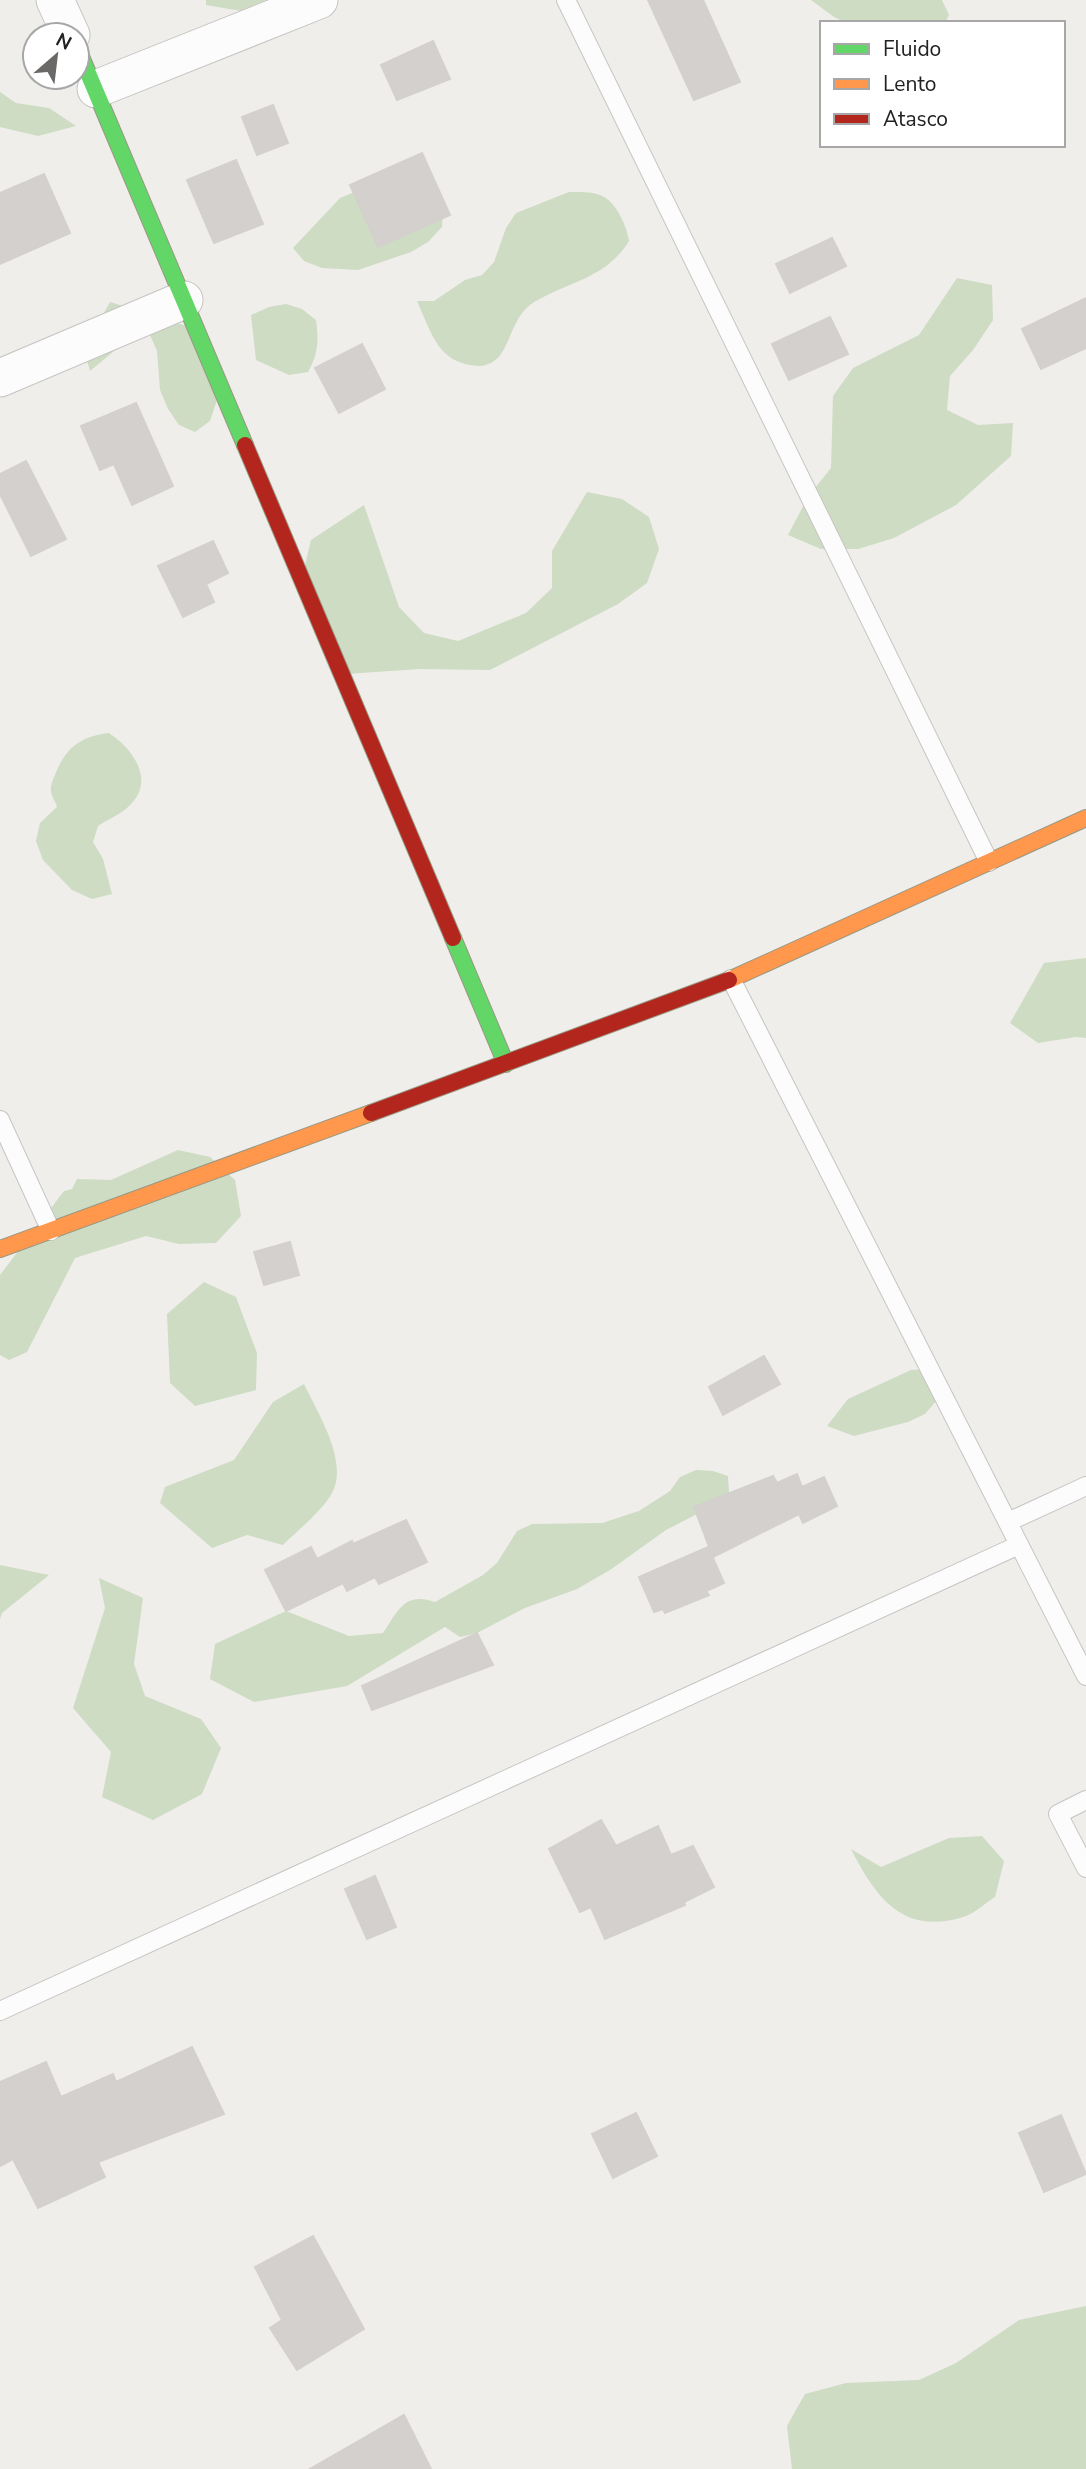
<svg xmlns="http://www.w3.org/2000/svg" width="1086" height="2469" font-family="'Nunito Sans',sans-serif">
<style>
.forest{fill:#cddcc3}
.building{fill:#d3d0ce;stroke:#d3d0cd;stroke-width:2}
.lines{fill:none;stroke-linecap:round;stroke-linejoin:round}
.lane-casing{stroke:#c6c5c3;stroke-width:20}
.street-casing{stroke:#c6c5c3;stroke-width:39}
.fast-casing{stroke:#989884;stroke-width:18}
.slow-casing{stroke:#989884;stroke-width:18}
.jam-casing{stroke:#989884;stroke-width:18}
.lane{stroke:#fdfcfc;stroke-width:18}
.street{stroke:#fdfcfc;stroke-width:37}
.fast{stroke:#63d668;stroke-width:16}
.slow{stroke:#ff974d;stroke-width:16}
.jam{stroke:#b3261e;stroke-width:16}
</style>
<rect width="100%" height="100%" fill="#f0eeeb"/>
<g class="forest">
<path d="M206,0H266L241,11L206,5Z"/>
<path d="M811,0H942L949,15L945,23H847L834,17Z"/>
<path d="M0,92L16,103L49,108L76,126L38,136L0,127Z"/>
<path d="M357,191L443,209L442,227L428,242L411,252L358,270L322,268L304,261L293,248L340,198Z"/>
<path d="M569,192C580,192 594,191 604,197C617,204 627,227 629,241C606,278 571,281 536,301C515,313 513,335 501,354C497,361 487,366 479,366C438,364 432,334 417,301H434L465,280L482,275L494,262L506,228L516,213Z"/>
<path d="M957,278L992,285L993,320L973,350L950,376L947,410L978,425L1013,423L1011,456L956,505L894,538L858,549H821L788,535L808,497L831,468L833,396L853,368L919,335Z"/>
<path d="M110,302L193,328L221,388L210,421L195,432L179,425L168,409L160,390L157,351L150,335L132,336L90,371L85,353L91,336Z"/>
<path d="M286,304L302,309L316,320C319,341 318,354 308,372L289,375L256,360L251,315L269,307Z"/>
<path d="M587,492L622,499L649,517L659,549L647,583L618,604L490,670L420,669L346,674L302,578L311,540L364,505L399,607L424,633L458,641L526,613L552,588V551Z"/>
<path d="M109,733C132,748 156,780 130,805C122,814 108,819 98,826L93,842L103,859L112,894L92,899L72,890L43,860L36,841L40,823L57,807C56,802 51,796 51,791C50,787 53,779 55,775C65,748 81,736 109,733Z"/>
<path d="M1086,958V1038L1076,1037L1038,1043L1010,1023L1044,963Z"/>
<path d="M178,1150L210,1157L235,1180L241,1216L216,1243L179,1244L146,1236L75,1258L27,1352L9,1360L0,1355V1275L64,1191L72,1189L77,1179L111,1180Z"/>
<path d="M204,1282L236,1297L257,1353L256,1390L195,1406L170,1383L167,1314Z"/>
<path d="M928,1369L937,1400L925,1414L908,1422L854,1436L827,1426L848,1399L911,1370Z"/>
<path d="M304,1384C318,1413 349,1462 332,1493C323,1510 298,1530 283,1545L247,1535L212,1548L160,1503L165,1487L234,1460L273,1402Z"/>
<path d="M696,1470L713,1471L728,1476L729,1493L699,1513L666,1530L610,1570L577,1589L525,1608L477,1633L460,1637L445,1627L347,1686L254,1702L210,1679L215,1644L286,1611L349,1636L383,1633C398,1611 404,1591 435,1602L483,1575L497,1563L517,1531L532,1524L602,1523L639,1511L670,1491L680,1477Z"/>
<path d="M0,1565L49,1575L2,1613L0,1619Z"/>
<path d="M99,1578L143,1598L134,1664L145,1696L201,1719L221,1748L202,1794L153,1820L102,1797L111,1752L73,1708L105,1608Z"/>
<path d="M982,1836L1004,1861L995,1897C985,1903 974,1914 963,1917C902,1936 875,1896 851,1849L881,1867L949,1838Z"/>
<path d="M1086,2306V2469H792L787,2426L805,2394L846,2383L919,2380L956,2363L1019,2320Z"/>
</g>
<g class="building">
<path d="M648,0H703L740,82L694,100Z"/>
<path d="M433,41L450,79L397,100L381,65Z"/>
<path d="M273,105L288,143L257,155L242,117Z"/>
<path d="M422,153L450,215L378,247L350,185Z"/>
<path d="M236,160L263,224L214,243L187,180Z"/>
<path d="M44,174L70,233L0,264V193Z"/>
<path d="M832,238L846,266L790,293L776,264Z"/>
<path d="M1086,298V348L1041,369L1022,329Z"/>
<path d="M830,317L848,354L789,380L772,344Z"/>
<path d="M362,344L385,389L339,413L315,368Z"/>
<path d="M136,403L173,486L132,505L114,464L100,470L81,426Z"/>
<path d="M26,461L66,539L31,556L0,494V474Z"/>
<path d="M213,541L228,573L206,584L214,602L183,617L158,566Z"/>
<path d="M290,1242L299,1275L264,1285L254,1252Z"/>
<path d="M764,1356L780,1384L723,1415L709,1387Z"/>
<path d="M797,1474L802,1487L824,1477L837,1506L803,1523L799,1514L713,1557L694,1507L773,1476L777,1483Z"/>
<path d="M406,1520L427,1562L379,1584L375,1577L347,1591L343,1583L286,1611L265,1570L311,1547L317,1559L352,1541L353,1544Z"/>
<path d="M708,1547L724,1583L706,1591L709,1595L665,1613L663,1609L654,1612L639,1577Z"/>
<path d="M477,1633L493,1665L372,1710L362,1686Z"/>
<path d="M601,1820L616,1846L658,1826L671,1855L693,1846L714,1887L684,1902L685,1905L605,1939L591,1907L580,1912L549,1849Z"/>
<path d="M375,1876L396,1927L367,1939L345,1889Z"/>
<path d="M192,2047L224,2114L98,2162L105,2177L38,2208L13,2159L0,2166V2082L46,2062L61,2097L113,2074L116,2082Z"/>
<path d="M636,2113L657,2156L613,2178L592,2134Z"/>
<path d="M1061,2115L1086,2174L1044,2192L1019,2133Z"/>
<path d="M313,2236L364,2329L297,2370L270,2328L282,2320L255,2267Z"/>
<path d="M404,2415L431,2469H310Z"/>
</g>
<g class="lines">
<defs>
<g id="lane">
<path d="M566,0L989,862"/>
<path d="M731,979L1086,1676"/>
<path d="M0,1120L51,1231"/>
<path d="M1008,1522L1086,1486"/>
<path d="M1086,1800L1058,1814L1086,1868"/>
<path d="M0,2011L1019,1545"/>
</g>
<g id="street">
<path d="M55,0L71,35"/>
<path d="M96,89L319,0"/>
<path d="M0,378L184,300"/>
</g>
<g id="fast">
<path d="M77,47L245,445"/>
<path d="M453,938L506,1064"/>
</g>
<g id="slow">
<path d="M729,980L1086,818"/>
<path d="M0,1249L371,1113"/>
</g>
<g id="jam">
<path d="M245,445L453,938"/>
<path d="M371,1113L729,980"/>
</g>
</defs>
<use href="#lane" class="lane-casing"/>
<use href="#street" class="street-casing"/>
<use href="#fast" class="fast-casing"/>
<use href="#slow" class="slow-casing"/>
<use href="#jam" class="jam-casing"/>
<use href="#lane" class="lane"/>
<use href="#street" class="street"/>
<use href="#fast" class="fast"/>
<use href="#slow" class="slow"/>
<use href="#jam" class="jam"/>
</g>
<rect x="820" y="21" width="245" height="126" fill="#ffffff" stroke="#a7a7a7" stroke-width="2"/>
<rect x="834" y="44" width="35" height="10" fill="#63d668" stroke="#a7a7a7" stroke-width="2"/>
<text x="883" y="56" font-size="21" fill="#222222">Fluido</text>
<rect x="834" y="79" width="35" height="10" fill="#ff974d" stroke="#a7a7a7" stroke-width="2"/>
<text x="883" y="91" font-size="21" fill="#222222">Lento</text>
<rect x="834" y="114" width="35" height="10" fill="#b3261e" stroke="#a7a7a7" stroke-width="2"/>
<text x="883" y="126" font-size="21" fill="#222222">Atasco</text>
<g transform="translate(56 56) rotate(28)"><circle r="33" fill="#ffffff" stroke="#a7a7a7" stroke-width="2"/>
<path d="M0-5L12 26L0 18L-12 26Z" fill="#6a6968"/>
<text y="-10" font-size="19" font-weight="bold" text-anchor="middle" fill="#222222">N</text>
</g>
</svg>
